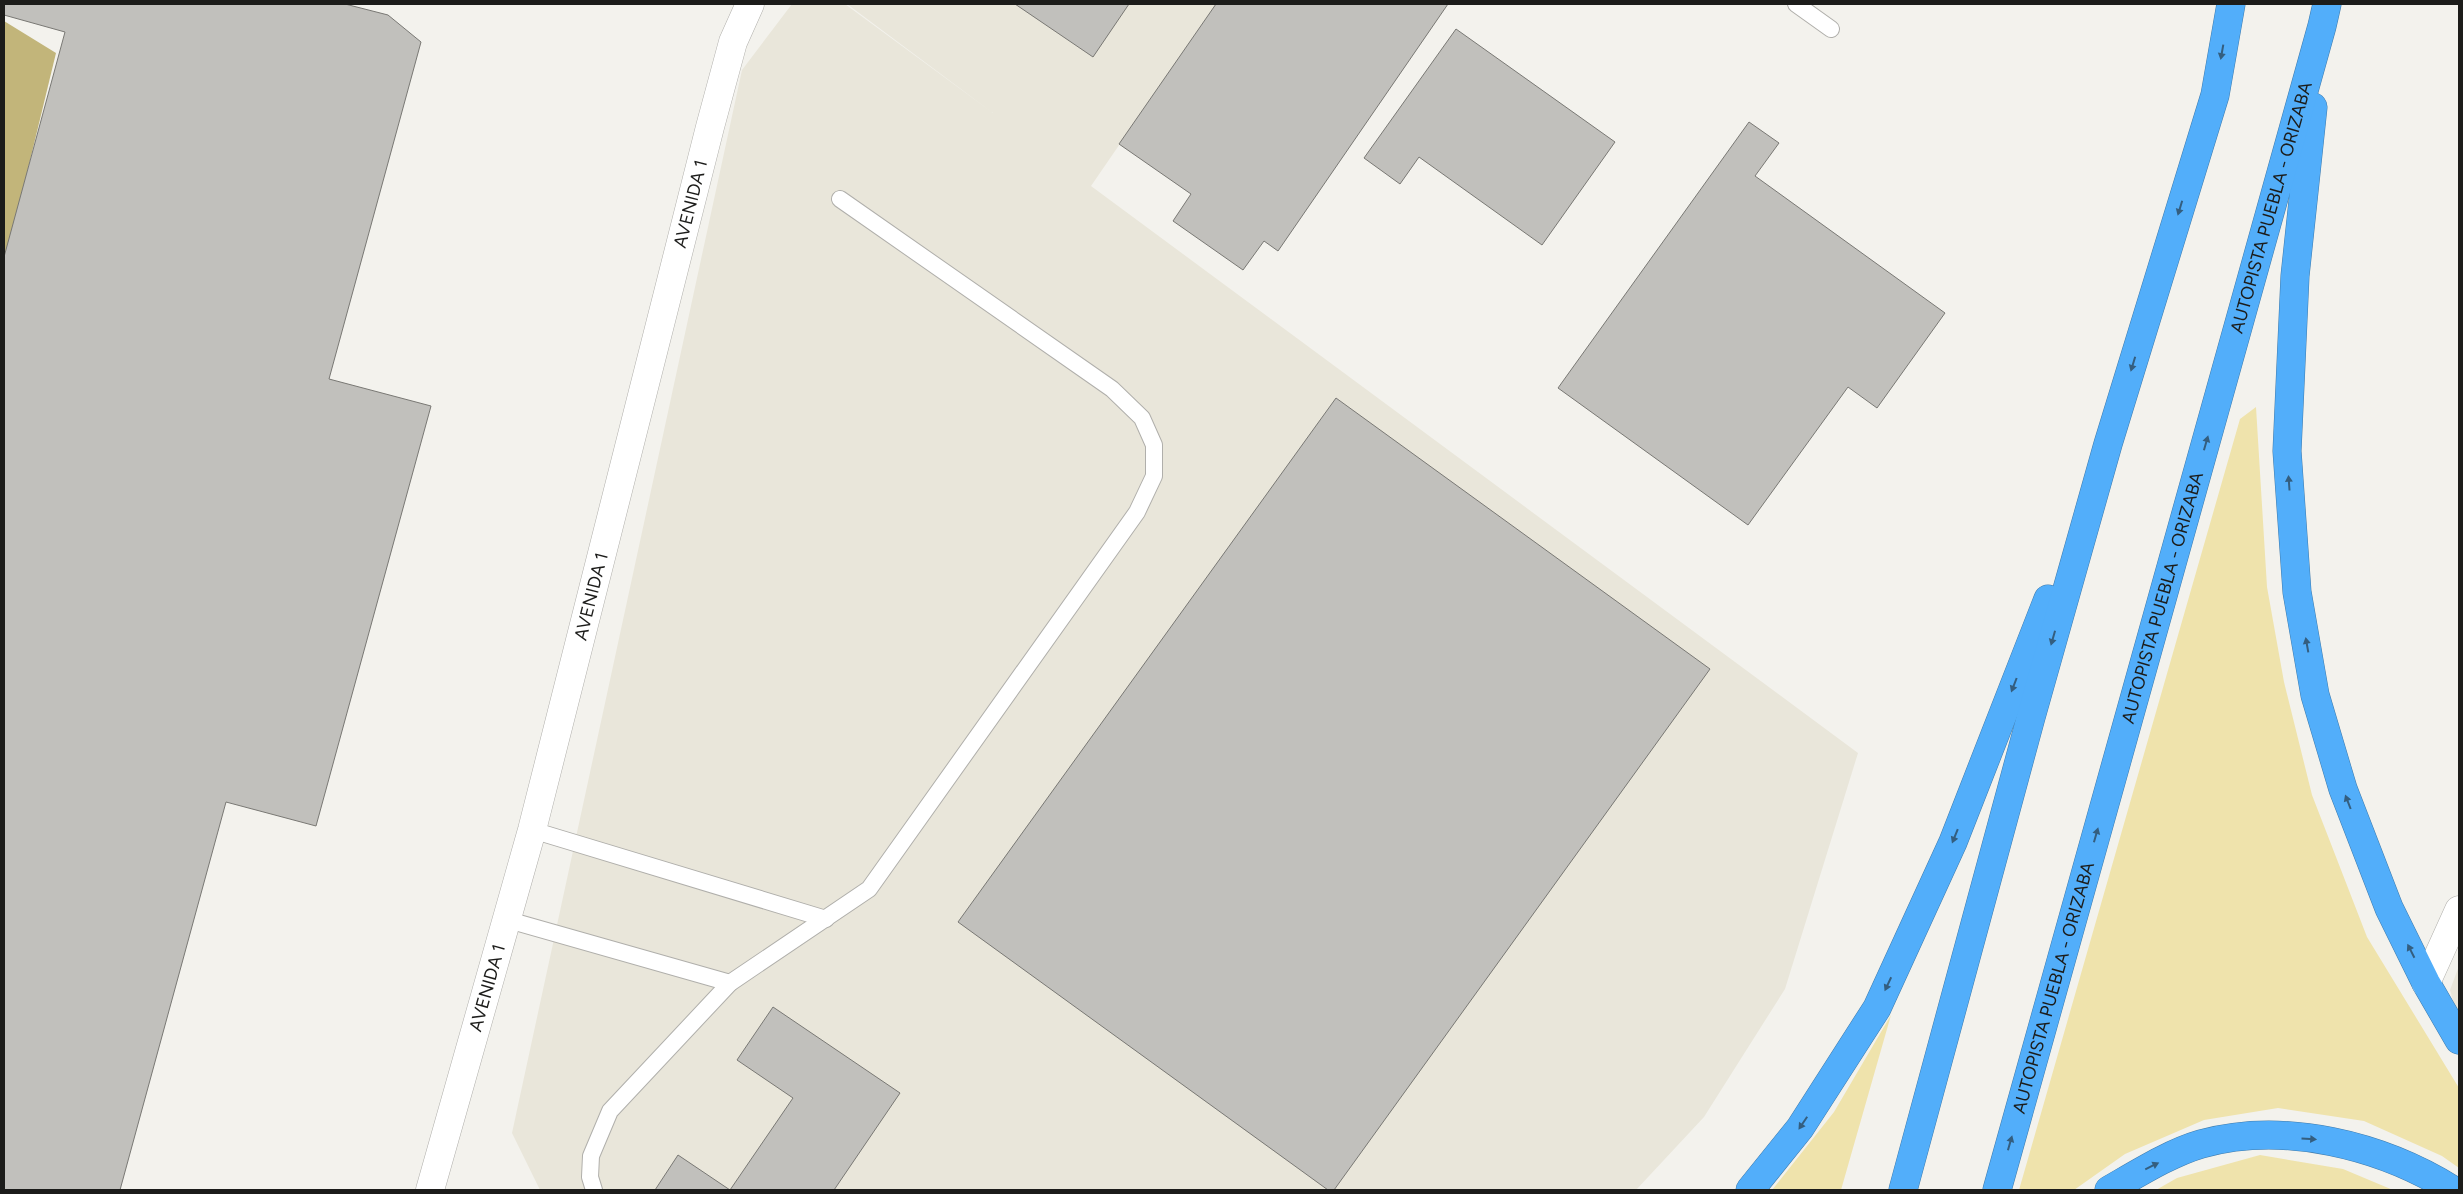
<svg xmlns="http://www.w3.org/2000/svg" width="2463" height="1194" font-family="Figtree,sans-serif">
<style>
.built{fill:#e9e6da}
.green{fill:#efe3ac}
.forest{fill:#c2b57a}
.building{fill:#c1c0bc;stroke:#797874}
.lines{fill:none;stroke-linecap:round;stroke-linejoin:round}
.lane-casing{stroke:#b0afab;stroke-width:18}
.street-casing{stroke:#b0afab;stroke-width:29}
.highway-casing{stroke:#3f7bac;stroke-width:29}
.lane{stroke:#fff;stroke-width:16}
.street{stroke:#fff;stroke-width:28}
.highway{stroke:#52aefa;stroke-width:28}
.oneway{fill:#345e7f}
.labels{text-anchor:middle;dominant-baseline:central;stroke-width:4;stroke-linejoin:round;paint-order:stroke}
.street-label{font-size:18px;fill:#1c1c1a;stroke:#f3f2ed}
</style>
<rect width="100%" height="100%" fill="#f3f2ed"/>
<g class="built">
<path d="M792,4H845L993,113L847,4H1216L1091,186L1858,753L1785,989L1704,1117L1636,1190H540L512,1133L742,70Z"/>
<path d="M2459,966V1021L2450,990Z"/>
</g>
<g class="green">
<path d="M2256,407L2267,587L2284,682L2312,795L2367,937L2459,1088V1168L2442,1156L2364,1121L2278,1108L2204,1120L2125,1154L2074,1190H2019L2240,419Z"/>
<path d="M1891,1015L1841,1190H1772L1834,1112Z"/>
<path d="M2260,1155L2343,1169L2393,1190H2156L2177,1178Z"/>
</g>
<path class="forest" d="M4,21L56,53L4,268Z"/>
<g class="building">
<path d="M4,4H345L388,15L421,42L329,379L431,406L316,826L226,802L120,1190H4V257L65,32L4,15Z"/>
<path d="M1015,4H1129L1093,57Z"/>
<path d="M1216,4H1448L1278,251L1264,241L1243,270L1173,221L1191,194L1119,144Z"/>
<path d="M1456,29L1615,142L1542,245L1419,157L1400,184L1364,158Z"/>
<path d="M1749,122L1779,143L1755,176L1945,313L1877,408L1848,387L1748,525L1558,388Z"/>
<path d="M1336,398L1710,669L1334,1190H1328L958,922Z"/>
<path d="M773,1007L900,1093L834,1190H730L793,1098L737,1060Z"/>
<path d="M678,1155L730,1190H655Z"/>
</g>
<g class="lines">
<defs>
<g id="lane">
<path d="M1796,4L1831,29"/>
<path d="M532,830L826,919"/>
<path d="M508,920L730,983"/>
<path d="M594,1190L590,1177L591,1156L610,1111L730,983L869,889L1137,512L1154,476V445L1142,418L1112,389L840,199"/>
</g>
<g id="street">
<path d="M2426,983L2459,910"/>
<path id="s1" d="M430,1190L532,830L710,127L733,42L750,4"/>
</g>
<g id="highway">
<path d="M2313,107L2295,276L2287,451L2297,592L2315,695L2343,789L2389,908L2426,983L2459,1040"/>
<path d="M1750,1190L1800,1128L1877,1008L1953,842L2048,599"/>
<path d="M1903,1190L2031,717L2108,444L2215,95L2231,4"/>
<path id="s2" d="M1997,1190L2322,26L2327,4"/>
<path d="M2109,1190C2137,1174 2170,1153 2201,1144C2284,1121 2381,1145 2453,1190"/>
</g>
</defs>
<use href="#lane" class="lane-casing"/>
<use href="#street" class="street-casing"/>
<use href="#highway" class="highway-casing"/>
<use href="#lane" class="lane"/>
<use href="#street" class="street"/>
<use href="#highway" class="highway"/>
</g>
<defs><path id="oneway-solid" d="M-6-.8H1V-3.2L6.5 0L1 3.2V.8H-6Z" transform="scale(1.25)"/></defs>
<g class="oneway">
<use href="#oneway-solid" transform="translate(2222 52) rotate(100)"/>
<use href="#oneway-solid" transform="translate(2180 208) rotate(107)"/>
<use href="#oneway-solid" transform="translate(2133 364) rotate(107)"/>
<use href="#oneway-solid" transform="translate(2206 443) rotate(-74)"/>
<use href="#oneway-solid" transform="translate(2289 483) rotate(-94)"/>
<use href="#oneway-solid" transform="translate(2053 638) rotate(106)"/>
<use href="#oneway-solid" transform="translate(2307 645) rotate(-100)"/>
<use href="#oneway-solid" transform="translate(2014 685) rotate(111)"/>
<use href="#oneway-solid" transform="translate(2348 802) rotate(-111)"/>
<use href="#oneway-solid" transform="translate(2096 835) rotate(-74)"/>
<use href="#oneway-solid" transform="translate(1955 836) rotate(112)"/>
<use href="#oneway-solid" transform="translate(2411 951) rotate(-117)"/>
<use href="#oneway-solid" transform="translate(1888 984) rotate(115)"/>
<use href="#oneway-solid" transform="translate(1803 1123) rotate(124)"/>
<use href="#oneway-solid" transform="translate(2309 1139) rotate(4)"/>
<use href="#oneway-solid" transform="translate(2010 1143) rotate(-74)"/>
<use href="#oneway-solid" transform="translate(2152 1166) rotate(-26)"/>
</g>
<g class="labels">
<g class="street-label">
<text stroke="none"><textPath href="#s1" startOffset="1020">AVENIDA 1</textPath></text>
<text stroke="none"><textPath href="#s2" startOffset="1020">AUTOPISTA PUEBLA - ORIZABA</textPath></text>
<text stroke="none"><textPath href="#s1" startOffset="615">AVENIDA 1</textPath></text>
<text stroke="none"><textPath href="#s2" startOffset="615">AUTOPISTA PUEBLA - ORIZABA</textPath></text>
<text stroke="none"><textPath href="#s2" startOffset="210">AUTOPISTA PUEBLA - ORIZABA</textPath></text>
<text stroke="none"><textPath href="#s1" startOffset="210">AVENIDA 1</textPath></text>
</g>
</g>
<rect width="2463" height="1194" fill="none" stroke="#1c1c1a" stroke-width="10"/>
</svg>
